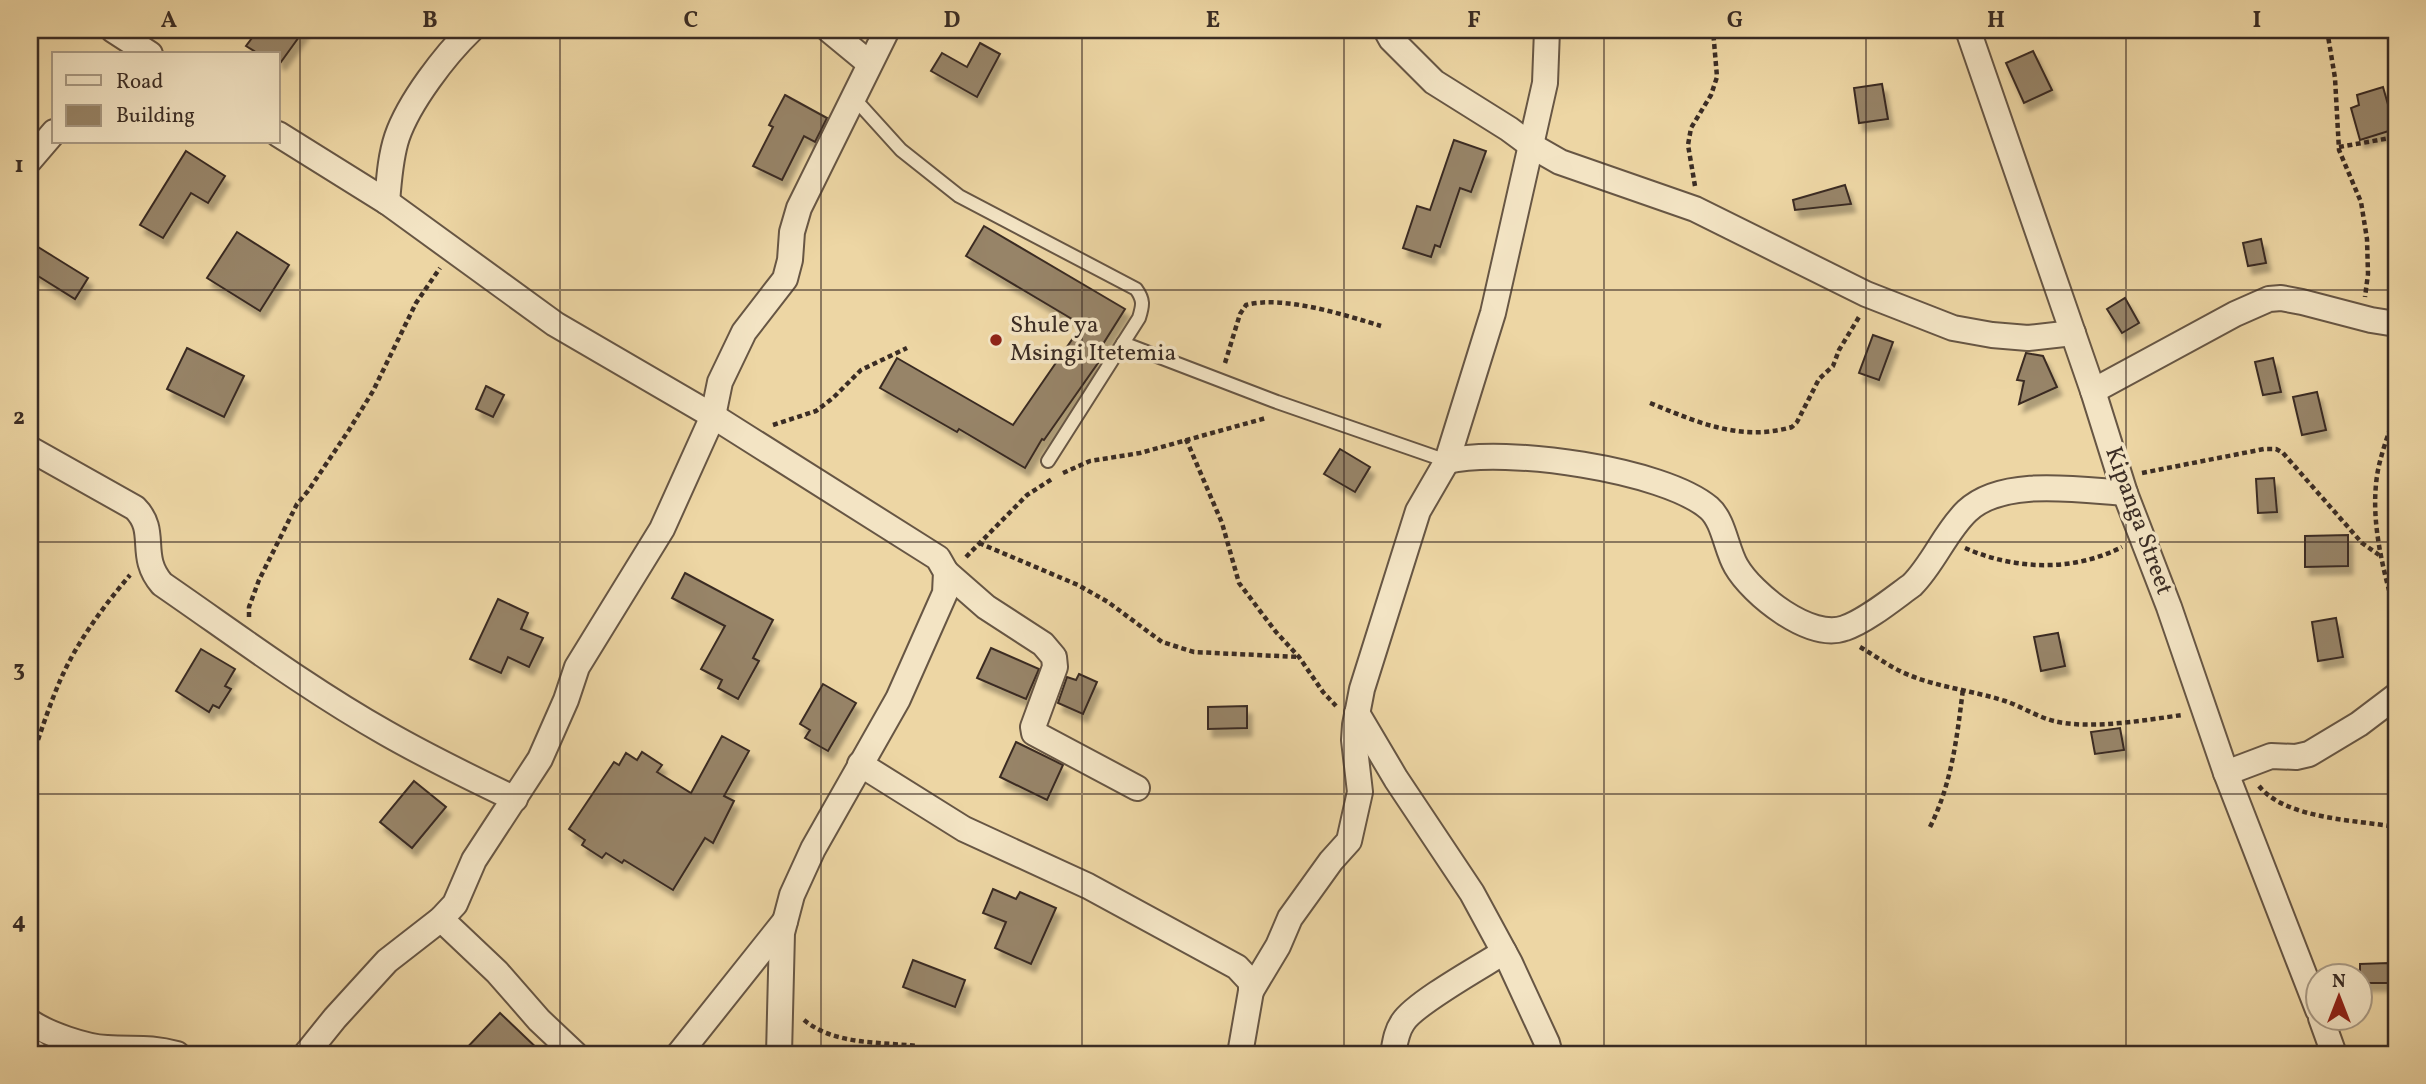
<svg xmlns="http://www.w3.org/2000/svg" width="2426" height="1084" font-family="Vollkorn,serif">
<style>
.building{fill:#978467;stroke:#3a2c24;stroke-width:2;filter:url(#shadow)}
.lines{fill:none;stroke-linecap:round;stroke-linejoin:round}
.service-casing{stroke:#675644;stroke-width:16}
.minor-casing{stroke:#675644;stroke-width:28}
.path{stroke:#3a2c24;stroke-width:4.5;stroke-dasharray:5 3.5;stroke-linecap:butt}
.service{stroke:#f3e4c4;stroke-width:12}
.minor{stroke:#f3e4c4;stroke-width:24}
.grid{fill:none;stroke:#3a2c24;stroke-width:2;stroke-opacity:0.55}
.poi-dot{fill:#8f2418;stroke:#f3e4c4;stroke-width:2.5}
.labels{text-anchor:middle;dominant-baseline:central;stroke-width:7;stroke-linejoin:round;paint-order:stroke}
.poi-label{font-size:24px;fill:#3a2c24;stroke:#f3e4c4;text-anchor:start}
.street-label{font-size:24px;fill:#3a2c24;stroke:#f3e4c4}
.neatline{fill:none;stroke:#3a2c24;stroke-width:2.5}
.grid-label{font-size:23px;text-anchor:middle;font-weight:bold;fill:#3a2c24}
</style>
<defs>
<filter id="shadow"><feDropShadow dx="4.5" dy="8" stdDeviation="2" flood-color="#0004"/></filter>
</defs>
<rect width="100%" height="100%" fill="#edd6a4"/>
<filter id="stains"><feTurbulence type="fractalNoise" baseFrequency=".00286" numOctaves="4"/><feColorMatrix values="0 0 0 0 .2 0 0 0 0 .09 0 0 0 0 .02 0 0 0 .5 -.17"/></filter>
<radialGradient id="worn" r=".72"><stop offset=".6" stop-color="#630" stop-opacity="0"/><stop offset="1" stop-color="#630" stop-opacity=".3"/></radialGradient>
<g class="building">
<path d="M258,30H304L281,62L278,60V54H259L246,46Z"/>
<path d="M980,43L1000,54L977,97L931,71L942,53L967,67Z"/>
<path d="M2033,51L2052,90L2024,103L2006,63Z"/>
<path d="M1882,84L1888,119L1859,123L1854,88Z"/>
<path d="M2383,87L2395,129L2360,140L2351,108L2359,105L2357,95Z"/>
<path d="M785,95L827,118L815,142L804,136L782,180L753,166L773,127L769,125Z"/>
<path d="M1454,140L1486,151L1471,192L1460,188L1440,247L1435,245L1431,257L1403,248L1417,206L1430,210Z"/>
<path d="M186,151L225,176L208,203L191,193L163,238L140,225Z"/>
<path d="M1845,185L1851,204L1795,210L1793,200Z"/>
<path d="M984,226L1125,309L1093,360L1098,363L1044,440L1042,439L1025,468L959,429L957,432L880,388L897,358L1013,425L1082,325L966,256Z"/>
<path d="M237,232L289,265L260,311L207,278Z"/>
<path d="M2261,239L2266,263L2248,266L2243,243Z"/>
<path d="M30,242L88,278L75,299L30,271Z"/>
<path d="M2125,298L2139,323L2122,333L2107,309Z"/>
<path d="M1873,335L1893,342L1879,380L1859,373Z"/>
<path d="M187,348L244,376L224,417L167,389Z"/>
<path d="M2026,353L2043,356L2057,387L2019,404L2024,381L2017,380Z"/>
<path d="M2273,358L2281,392L2263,395L2255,362Z"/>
<path d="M486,386L504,395L493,417L476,409Z"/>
<path d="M2317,392L2326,430L2302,435L2293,397Z"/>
<path d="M1340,449L1370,467L1355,492L1324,474Z"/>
<path d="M2274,478L2277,512L2258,513L2256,479Z"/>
<path d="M2348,535V566L2305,567V536Z"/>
<path d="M685,573L773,620L753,658L759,661L738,699L718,688L722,680L701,669L725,626L672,598Z"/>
<path d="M498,599L528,613L521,629L543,638L529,667L508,657L501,673L470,659Z"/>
<path d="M2336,618L2343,657L2318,661L2312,622Z"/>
<path d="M2058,633L2065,666L2041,671L2034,637Z"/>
<path d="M991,648L1039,669L1026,699L977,678Z"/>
<path d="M201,649L235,669L225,686L231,689L219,708L213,705L209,712L176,691Z"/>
<path d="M1079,674L1097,682L1083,714L1058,703L1067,677L1076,680Z"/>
<path d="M823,684L856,703L828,751L805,738L810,730L800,724Z"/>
<path d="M1247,706V728L1208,729V707Z"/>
<path d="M2120,728L2124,750L2095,754L2091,732Z"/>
<path d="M722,736L749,751L724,796L734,801L713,843L705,838L673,890L624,860L622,863L606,853L602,858L582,845L585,840L569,829L614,762L619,765L626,753L637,760L642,752L662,765L657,772L691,793Z"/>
<path d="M1016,742L1063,765L1047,800L1000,777Z"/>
<path d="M414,781L446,807L412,848L380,822Z"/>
<path d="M993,889L1016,899L1020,892L1056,908L1031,964L995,948L1006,922L983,913Z"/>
<path d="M913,960L965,980L955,1007L903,987Z"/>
<path d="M2388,963V983H2360V964Z"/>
<path d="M500,1013L543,1054H461Z"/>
</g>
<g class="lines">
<defs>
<g id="service">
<path d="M853,97L901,150L959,196L1136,289C1144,300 1143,305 1139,318L1048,461"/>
<path d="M1123,343L1277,402L1447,461"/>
</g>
<g id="minor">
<path d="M113,30L150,54"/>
<path d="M829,30L869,63"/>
<path d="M1386,30L1391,39L1434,82L1509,129L1532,146L1560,162L1695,209L1866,294L1953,328L1992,335L2028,338L2073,333"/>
<path d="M1968,30L2093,391L2125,493L2169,607L2226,773L2318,1010"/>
<path d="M278,134L387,202L555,324L713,416L938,558L946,572L945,593L898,699L813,849L792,895L782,933L779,1054"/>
<path d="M30,160L54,132"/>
<path d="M387,202C389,181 390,158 397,137C409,102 445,55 471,30"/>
<path d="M2093,391L2235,314L2269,299L2281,298L2302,302L2371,320L2396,324"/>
<path d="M30,449L135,508C159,532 137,555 162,584C236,635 308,689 386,733C428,757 471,778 515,799"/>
<path d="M1447,461C1505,447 1663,469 1709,508C1724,521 1726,549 1736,566C1752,594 1810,641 1845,628C1866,621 1894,598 1912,585C1934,563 1945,532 1967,511C2003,477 2080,490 2125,493"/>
<path d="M946,572L986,607L1043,644L1054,657L1055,667L1033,727L1034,733L1137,788"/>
<path d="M1357,713L1396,779L1472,893L1510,963L1547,1043L1550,1054"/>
<path d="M860,764L964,829L1088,886L1237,967L1251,982V991L1240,1054"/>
<path d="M2226,773L2271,756L2296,757L2309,754L2359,724L2396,696"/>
<path d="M441,919L497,972L539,1020L575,1054"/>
<path d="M1251,991L1278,946L1290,918L1331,861L1349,841L1360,792L1354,740L1355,725L1362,689L1418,511L1447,461L1493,313L1545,83L1547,30"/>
<path d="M2321,1018L2334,1054"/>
<path d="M30,1022C48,1034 85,1047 107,1048C134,1050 148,1046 177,1054"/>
<path d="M30,1050L36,1054"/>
<path d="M306,1054L335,1018L387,961L441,919L455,904L474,860L540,759L566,700L577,667L662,529L713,416L720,382L744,332L785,279L790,260L792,232L799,208L887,30"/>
<path d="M679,1054L785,921"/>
<path d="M1393,1054C1395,1043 1396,1032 1403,1022C1415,1003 1482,966 1504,952"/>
</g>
</defs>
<use href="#service" class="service-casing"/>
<use href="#minor" class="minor-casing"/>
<g class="path">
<path d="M2327,30L2335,78L2339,150L2361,202L2367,239L2368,274L2365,297"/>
<path d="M2339,147L2396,137"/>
<path d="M1695,186L1688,145L1691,128L1711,95L1717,77L1713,30"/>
<path d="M1225,363L1240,314L1246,305C1283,295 1345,315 1381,326"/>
<path d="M1650,403C1697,422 1740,442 1792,427L1797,422L1819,379L1833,366L1839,350L1859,317"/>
<path d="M2396,412C2390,430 2382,450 2378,470C2369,519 2383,569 2396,616"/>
<path d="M773,425L816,411L833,398L861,370L907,348"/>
<path d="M1186,439L1222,523L1239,583L1276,632L1299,657L1323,692L1336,706"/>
<path d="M1063,473L1090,461L1140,453L1266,418"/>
<path d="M2142,473L2264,449H2276L2283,453L2362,543L2379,555"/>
<path d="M979,543L1078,585L1108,602L1162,642L1194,652L1299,657"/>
<path d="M1965,548C2015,570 2073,572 2122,547"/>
<path d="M966,557L1027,495L1052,479"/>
<path d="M249,617V607L259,580L297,504L308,491L349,430L373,391L416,303L440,268"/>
<path d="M1860,647C1874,655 1887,665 1902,672C1934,687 1971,690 2005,701C2021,706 2037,717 2054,721C2090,730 2146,720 2182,715"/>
<path d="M30,764C39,737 48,709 59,683C76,643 103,607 130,575"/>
<path d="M2259,786C2285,819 2356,820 2396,827"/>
<path d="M1930,827C1952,783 1957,737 1963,689"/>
<path d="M804,1020C834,1045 880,1042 918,1046"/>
</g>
<use href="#service" class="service"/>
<use href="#minor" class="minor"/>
</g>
<path class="grid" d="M300,30V1054M560,30V1054M821,30V1054M1082,30V1054M1344,30V1054M1604,30V1054M1866,30V1054M2126,30V1054M30,290H2396M30,542H2396M30,794H2396"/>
<circle class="poi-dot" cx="996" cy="340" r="7"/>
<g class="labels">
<g class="poi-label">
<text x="1010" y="326">Shule ya<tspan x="1010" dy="28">Msingi Itetemia</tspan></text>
</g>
<g class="street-label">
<text transform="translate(2138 521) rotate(70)">Kipanga Street</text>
</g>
</g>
<rect width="2426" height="1084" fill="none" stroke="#edd6a4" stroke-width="77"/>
<rect x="52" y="52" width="228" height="91" fill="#f3e4c4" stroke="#a99a84" stroke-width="2"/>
<rect x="66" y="75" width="35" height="10" fill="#f3e4c4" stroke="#a99a84" stroke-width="2"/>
<text x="116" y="88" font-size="21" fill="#3a2c24">Road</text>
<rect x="66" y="105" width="35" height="21" fill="#978467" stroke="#a99a84" stroke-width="2"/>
<text x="116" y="122" font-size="21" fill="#3a2c24">Building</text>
<g transform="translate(2339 997)"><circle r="33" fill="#f3e4c4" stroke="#a99a84" stroke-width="2"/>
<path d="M0-5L12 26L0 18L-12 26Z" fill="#8f2418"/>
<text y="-10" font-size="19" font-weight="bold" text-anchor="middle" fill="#3a2c24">N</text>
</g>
<rect x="38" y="38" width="2350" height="1008" class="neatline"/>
<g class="grid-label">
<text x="169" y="27">A</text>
<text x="430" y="27">B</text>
<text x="691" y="27">C</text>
<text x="952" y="27">D</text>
<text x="1213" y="27">E</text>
<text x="1474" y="27">F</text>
<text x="1735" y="27">G</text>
<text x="1996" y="27">H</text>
<text x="2257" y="27">I</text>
<text x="19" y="172">1</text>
<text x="19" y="424">2</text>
<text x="19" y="676">3</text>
<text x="19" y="928">4</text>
</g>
<rect width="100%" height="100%" filter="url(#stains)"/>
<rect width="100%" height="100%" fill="url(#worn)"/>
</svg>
